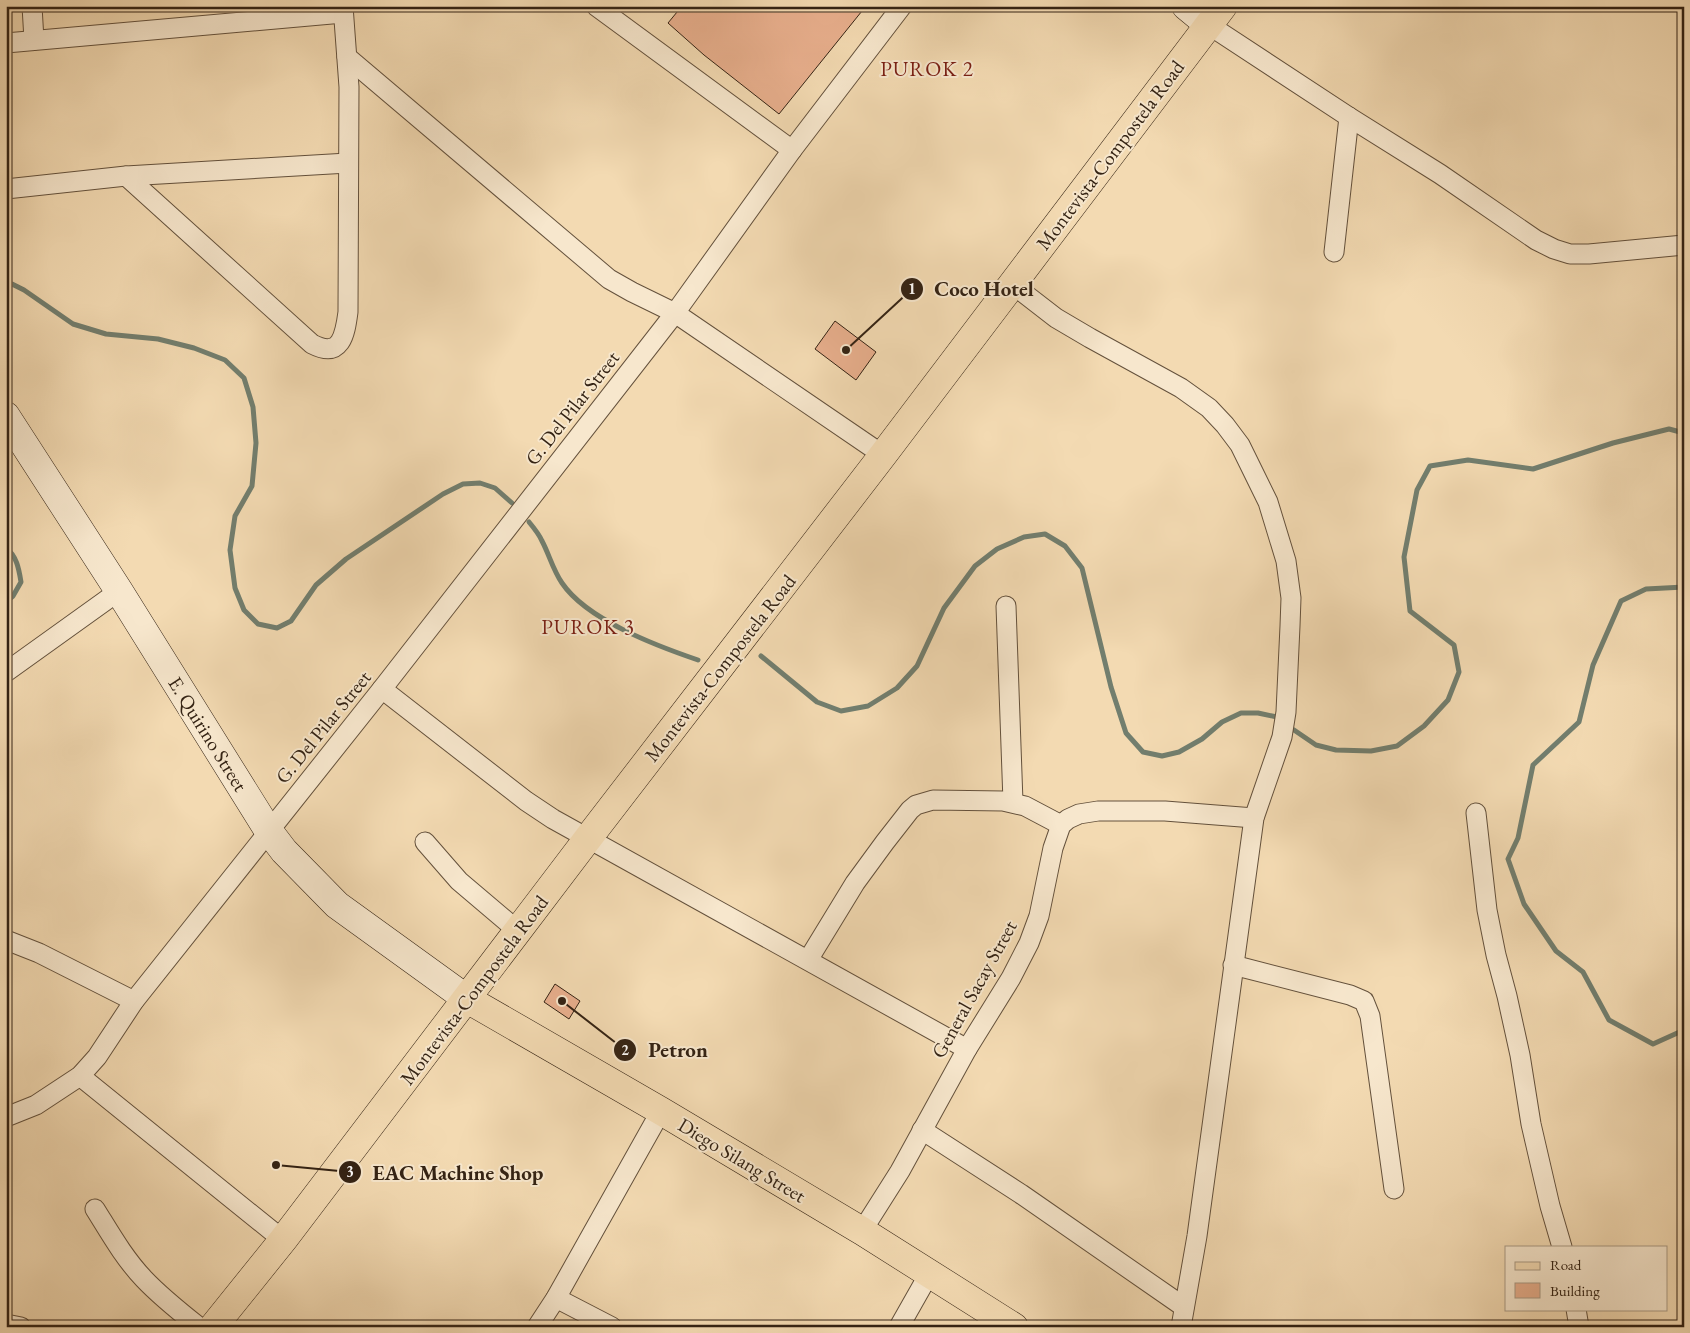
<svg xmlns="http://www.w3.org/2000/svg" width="1690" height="1333" font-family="'EB Garamond',serif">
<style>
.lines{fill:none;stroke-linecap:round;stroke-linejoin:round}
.stream{stroke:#727e6e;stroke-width:5}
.building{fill:#e8af8d;stroke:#342314}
.street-casing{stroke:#64513c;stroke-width:21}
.secondary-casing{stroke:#342314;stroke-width:29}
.primary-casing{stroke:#342314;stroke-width:29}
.street{stroke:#f7e7cd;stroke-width:19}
.secondary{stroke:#f7e7cd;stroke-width:28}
.primary{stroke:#f3dab2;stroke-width:28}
.labels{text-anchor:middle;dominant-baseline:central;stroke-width:4;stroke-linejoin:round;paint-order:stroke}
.street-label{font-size:20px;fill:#342314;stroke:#f7e7cd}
.neighbourhood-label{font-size:21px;letter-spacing:1px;fill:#7a1f14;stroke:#f7e7cd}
.leader{fill:none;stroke:#342314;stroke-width:2}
.callout-dot{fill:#342314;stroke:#f7e7cd;stroke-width:2}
.mark-label{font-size:15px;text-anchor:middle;font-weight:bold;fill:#fff}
.callout-label{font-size:21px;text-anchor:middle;font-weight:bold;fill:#342314;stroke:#f7e7cd;stroke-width:4;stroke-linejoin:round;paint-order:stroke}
</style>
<rect width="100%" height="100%" fill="#f3dab2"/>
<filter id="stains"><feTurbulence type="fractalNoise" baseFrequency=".004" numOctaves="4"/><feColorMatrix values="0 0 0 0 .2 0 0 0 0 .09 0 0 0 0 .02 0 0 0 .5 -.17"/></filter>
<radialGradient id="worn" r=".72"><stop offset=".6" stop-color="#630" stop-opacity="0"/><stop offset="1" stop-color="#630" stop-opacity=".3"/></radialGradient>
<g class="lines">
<g class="stream">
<path d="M6,285L12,284L24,290L73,324L106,334L158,339L194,348L225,360L244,378L253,407L256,443L252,486L235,516L230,550L235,588L244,610L258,624L277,628L291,621L316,585L346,559L443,494L463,484L480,483L495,488L512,503"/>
<path d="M529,522C534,528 539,534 542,541C549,554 553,570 562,583C587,620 657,646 698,660"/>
<path d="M6,548C17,556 19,570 21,582L13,596L6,602"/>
<path d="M1684,587L1646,589L1621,601L1593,665L1579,722L1533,765L1518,838L1508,859L1524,904L1556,951L1583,972L1609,1020L1653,1044L1684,1030"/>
<path d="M761,656L817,702L841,711L868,706L897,688L917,666L944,608L975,566L997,549L1024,537L1045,534L1065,546L1082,568L1111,687L1126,733L1143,752L1162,756L1179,752L1202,739L1222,722L1241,713H1258L1277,717"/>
<path d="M1294,730L1316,745L1336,750L1371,751L1397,746L1424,726L1448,700L1459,672L1454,645L1410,611L1404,557L1417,490L1430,466L1468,460L1533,469L1613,443L1669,429L1684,433"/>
</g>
</g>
<g class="building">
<path d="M682,6H866L779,114L704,55L668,23Z"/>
<path d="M835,321L876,352L856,380L815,349Z"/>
<path d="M555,984L580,1001L569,1019L544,1002Z"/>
</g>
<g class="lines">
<defs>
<g id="street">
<path d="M32,6L34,40"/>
<path d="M596,6L792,150"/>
<path d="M1209,25L1349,117L1440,174L1536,240L1554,249L1570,254H1589L1684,245"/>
<path d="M6,43L343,13"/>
<path d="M347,57L609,279L632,292L675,313L883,455"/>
<path d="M126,176L312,344C341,359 345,335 348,312L349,87L343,6"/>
<path d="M6,189L126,176L348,163"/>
<path d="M1334,252L1349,117"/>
<path d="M1012,284L1056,318L1090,338L1181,388L1209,408L1225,425L1240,445L1268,502L1286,561L1291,598L1290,626L1286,712L1282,737L1254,818L1197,1236L1181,1327"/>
<path d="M1006,606L1013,802"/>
<path d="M6,672L119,591"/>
<path d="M382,689L526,801L553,819L967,1049"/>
<path d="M1476,813L1487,910L1496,955L1507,996L1520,1055L1531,1124L1550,1206L1562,1247"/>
<path d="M425,842L459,881L518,931"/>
<path d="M6,940L39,953L134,1001"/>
<path d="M808,960L855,883L885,842L910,810L916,805L933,800L1003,801L1025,806L1061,825"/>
<path d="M1233,965L1350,995L1364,1001L1370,1016L1394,1189"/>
<path d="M80,1076L283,1240"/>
<path d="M6,1117L36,1105L80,1076L97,1057L134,1001L382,689L675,313L792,150L902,6"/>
<path d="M922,1130L1021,1194L1184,1307"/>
<path d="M95,1209C110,1233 124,1258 144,1279C161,1297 180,1312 199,1327"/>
<path d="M862,1231L900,1171L967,1049L1011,978L1029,943L1039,916L1053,848L1061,825L1068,819L1079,814L1098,811H1165L1254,818"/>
<path d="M556,1298L612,1327"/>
<path d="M1576,1309L1579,1327"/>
<path d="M6,1324L21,1327"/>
<path d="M537,1327L556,1298L661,1111"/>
<path d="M899,1327L929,1274"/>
</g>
<g id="secondary">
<path d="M1186,6L1209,25"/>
<path d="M6,416L119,591L268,830L284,851L337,905L467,999"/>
</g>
<g id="primary">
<path d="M467,999L661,1111L862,1231L1014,1327"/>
<path d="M213,1327L283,1240L589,837L883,455L1223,6"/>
</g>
</defs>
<use href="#street" class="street-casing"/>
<use href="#secondary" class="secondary-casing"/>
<use href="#primary" class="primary-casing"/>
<use href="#street" class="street"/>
<use href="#secondary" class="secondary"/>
<use href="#primary" class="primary"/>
</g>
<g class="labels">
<g class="street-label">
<text transform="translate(1110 155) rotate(-53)">Montevista-Compostela Road</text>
<text transform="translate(572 408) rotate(-52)">G. Del Pilar Street</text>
<text transform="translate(720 668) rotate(-52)">Montevista-Compostela Road</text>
<text transform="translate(323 727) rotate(-51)">G. Del Pilar Street</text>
<text transform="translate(208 734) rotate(58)">E. Quirino Street</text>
<text transform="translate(974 989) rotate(-61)">General Sacay Street</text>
<text transform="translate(474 990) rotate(-53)">Montevista-Compostela Road</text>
<text transform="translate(742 1160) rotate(31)">Diego Silang Street</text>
</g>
<g class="neighbourhood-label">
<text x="927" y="68">PUROK 2</text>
<text x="588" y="626">PUROK 3</text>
</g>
</g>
<path class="leader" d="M846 350L912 289M562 1001L625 1050M276 1165L350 1172"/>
<g class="callout-dot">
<circle cx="846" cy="350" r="5"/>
<circle cx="562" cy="1001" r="5"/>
<circle cx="276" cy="1165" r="5"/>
<circle cx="912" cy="289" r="12"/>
<circle cx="625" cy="1050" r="12"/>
<circle cx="350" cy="1172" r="12"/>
</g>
<g class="mark-label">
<text x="912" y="294">1</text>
<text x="625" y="1055">2</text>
<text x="350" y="1177">3</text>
</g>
<g class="callout-label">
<text x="984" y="296">Coco Hotel</text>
<text x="678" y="1057">Petron</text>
<text x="458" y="1180">EAC Machine Shop</text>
</g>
<rect width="1690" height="1333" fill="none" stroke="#f3dab2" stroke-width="25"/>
<rect x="8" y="8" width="1675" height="1318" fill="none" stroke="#342314" stroke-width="2.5"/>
<rect x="12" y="12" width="1665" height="1308" fill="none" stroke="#342314"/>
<rect x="1505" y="1246" width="162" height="65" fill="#f7e7cd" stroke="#a99983"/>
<rect x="1515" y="1262" width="25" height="8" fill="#f3dab2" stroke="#a99983"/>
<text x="1550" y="1270" font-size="15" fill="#342314">Road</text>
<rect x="1515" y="1283" width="25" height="15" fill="#e8af8d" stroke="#a99983"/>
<text x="1550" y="1296" font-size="15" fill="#342314">Building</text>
<rect width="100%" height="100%" filter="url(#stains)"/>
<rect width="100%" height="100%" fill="url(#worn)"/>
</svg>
